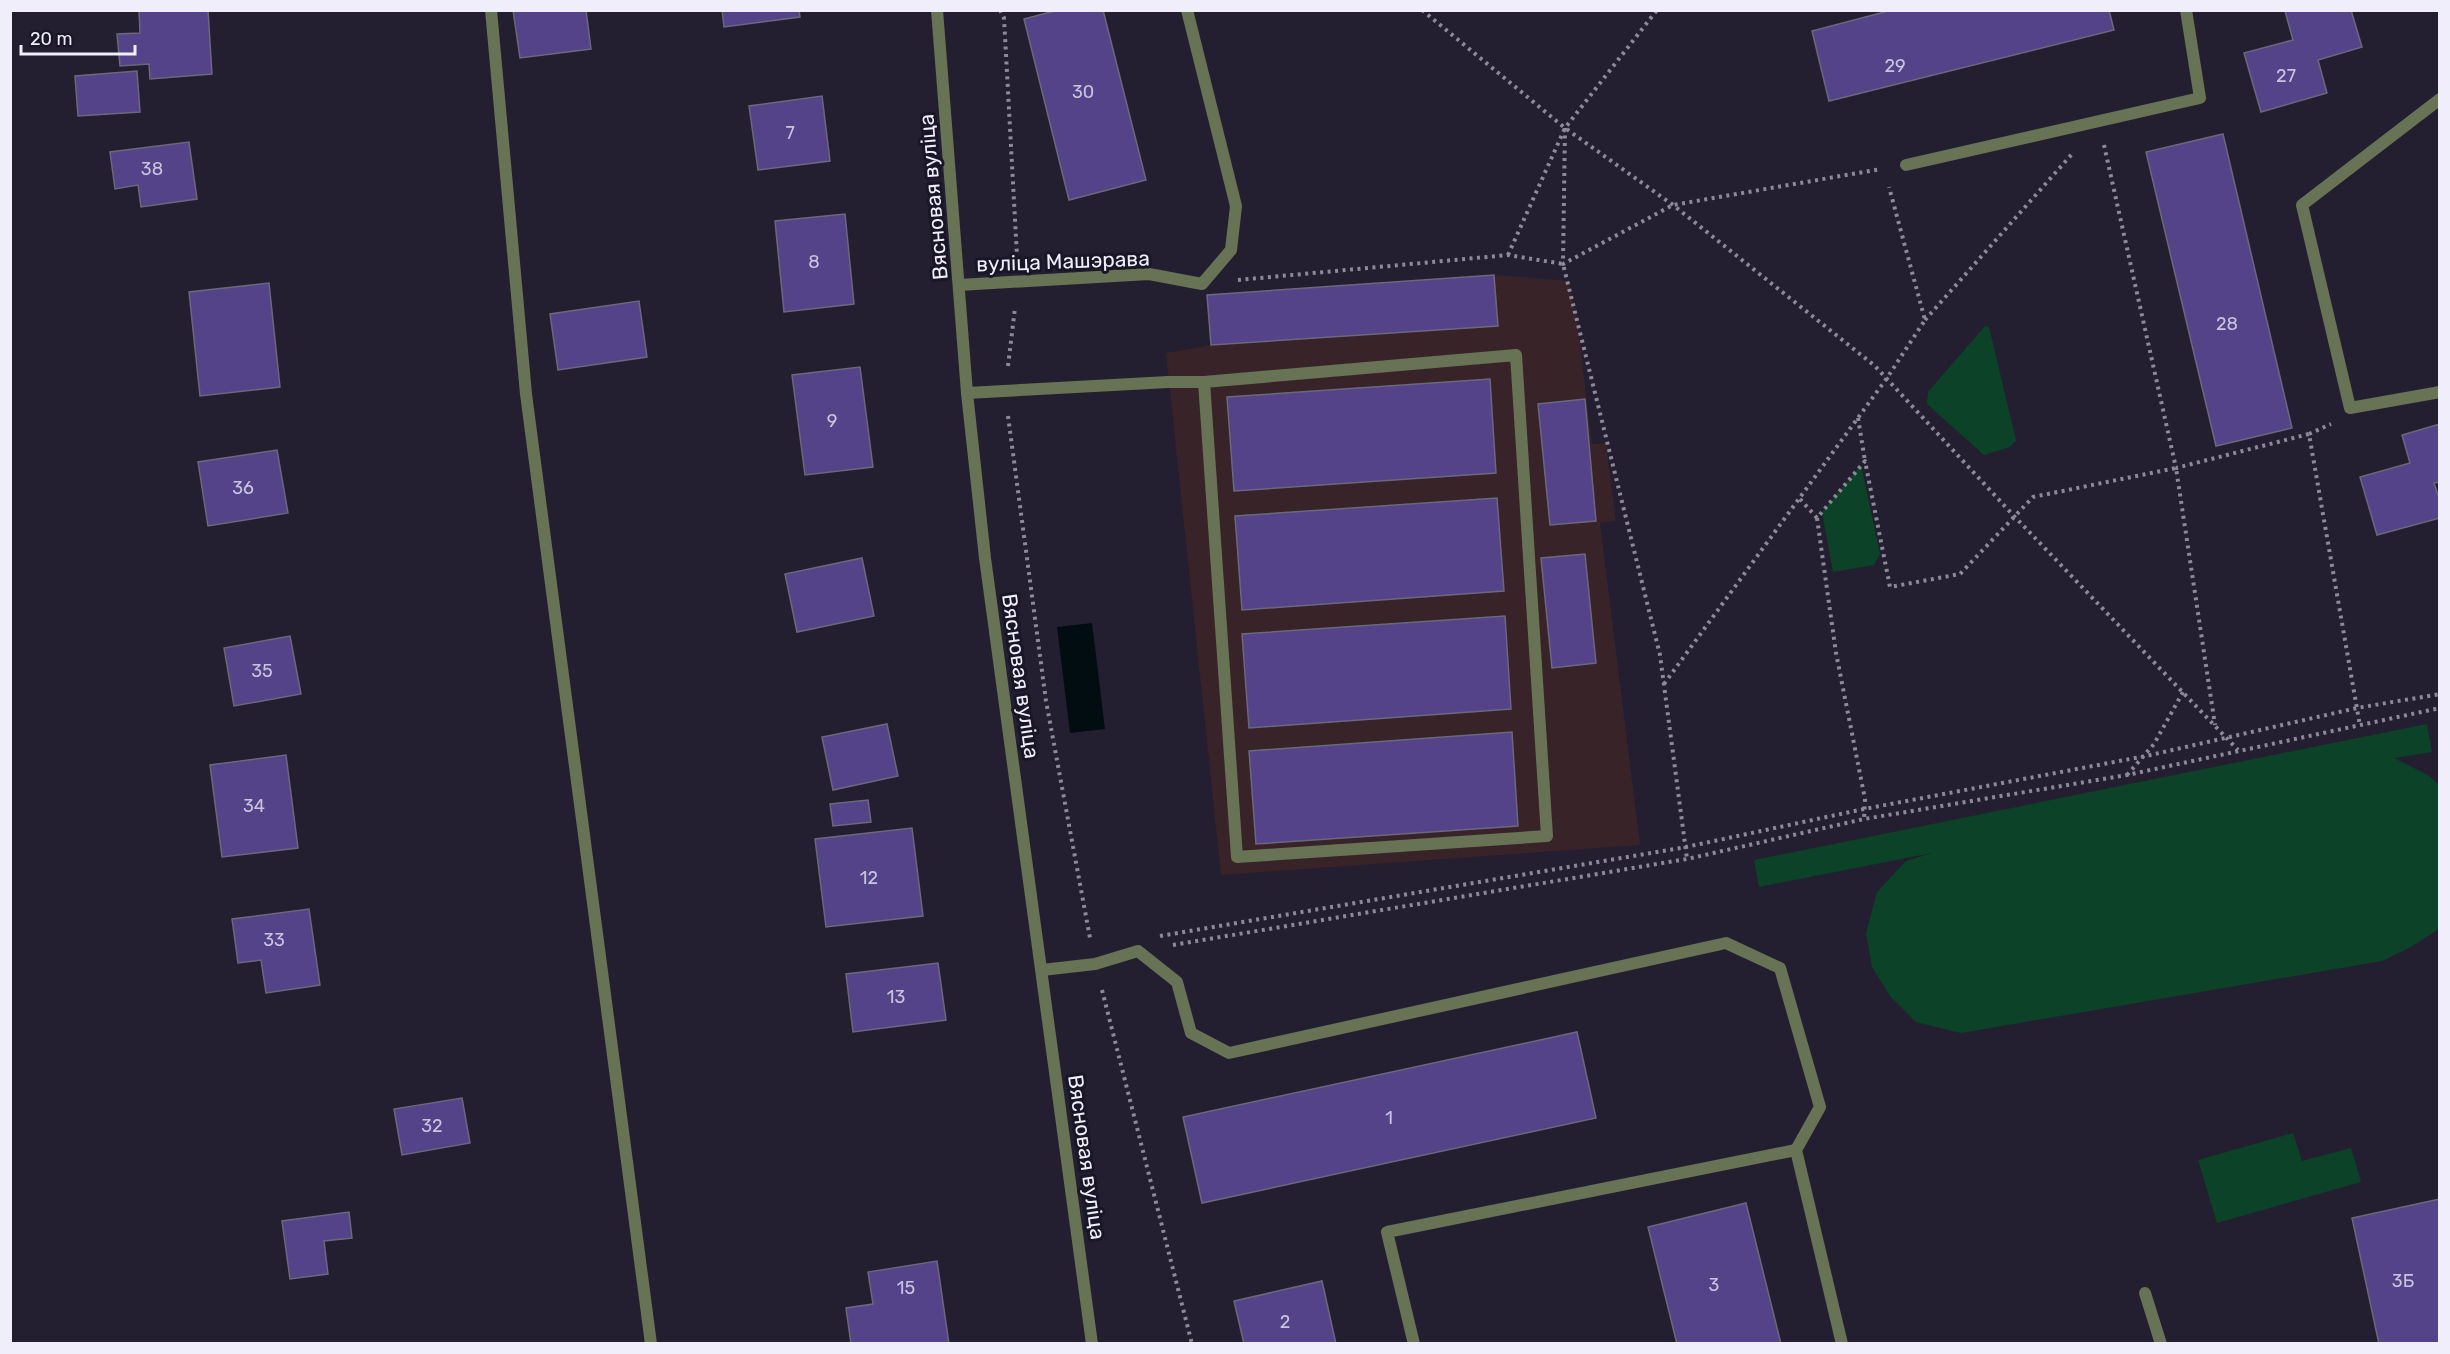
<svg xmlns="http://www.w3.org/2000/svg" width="2450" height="1354" font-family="Rubik,sans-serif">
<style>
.industrial{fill:#372328}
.green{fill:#0c4227}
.water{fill:#020d12}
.building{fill:#544388;stroke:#6b687d;stroke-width:1.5}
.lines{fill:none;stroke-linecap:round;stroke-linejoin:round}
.path{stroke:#8c8a99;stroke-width:4;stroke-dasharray:3 4.5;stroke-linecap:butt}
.service{stroke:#677354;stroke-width:12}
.minor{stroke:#677354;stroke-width:12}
.labels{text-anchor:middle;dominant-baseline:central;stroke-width:6;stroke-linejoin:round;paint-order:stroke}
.number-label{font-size:18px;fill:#c8c3de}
.street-label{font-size:21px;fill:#efeefa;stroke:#191627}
</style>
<rect width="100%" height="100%" fill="#231f31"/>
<path class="industrial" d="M1494,275L1568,281L1577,318L1592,444L1606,443L1616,521L1600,523L1640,845L1221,875L1166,353L1211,345L1207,295Z"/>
<g class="green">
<path d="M1985,326L1989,327L2016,440L2010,447L1984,455L1927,404L1928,392Z"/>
<path d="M1861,465L1880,554L1874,565L1833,572L1822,512Z"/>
<path d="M2427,724L2432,752L2394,758L2428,775L2439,785V929L2411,947L2382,961L1961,1033L1916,1022L1890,996L1872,967L1866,933L1877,892L1906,861L1932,853L1759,887L1754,860Z"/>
<path d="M2293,1133L2302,1161L2351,1148L2361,1182L2217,1223L2198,1160Z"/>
</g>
<path class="water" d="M1092,623L1105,729L1070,733L1057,627Z"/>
<g class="building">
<path d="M139,10H208L212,74L150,79L149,64L120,66L117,34L140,33Z"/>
<path d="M513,10H586L591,49L520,58Z"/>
<path d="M722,10H799L800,17L724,27Z"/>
<path d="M1058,10H1103L1146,180L1069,200L1024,19Z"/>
<path d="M1892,10H2109L2114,30L1829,101L1812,31Z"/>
<path d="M2351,10L2362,47L2318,60L2327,93L2261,112L2244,53L2293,40L2285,11Z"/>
<path d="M137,71L140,112L78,116L75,76Z"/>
<path d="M822,96L830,161L758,170L749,106Z"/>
<path d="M2223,134L2292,428L2216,446L2146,152Z"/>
<path d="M189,142L197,199L141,207L138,185L115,189L110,152Z"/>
<path d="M845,214L854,304L784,312L775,221Z"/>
<path d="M1494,275L1498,326L1211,345L1207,295Z"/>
<path d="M269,283L280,387L200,396L189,292Z"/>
<path d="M639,301L647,357L558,370L550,314Z"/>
<path d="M860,367L873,467L805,475L792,375Z"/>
<path d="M1490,379L1496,473L1234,491L1227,397Z"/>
<path d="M1585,399L1596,521L1550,525L1538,404Z"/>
<path d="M2440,424V482L2434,483L2440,501V518L2377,535L2360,477L2410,463L2402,435Z"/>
<path d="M277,450L288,513L208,526L198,462Z"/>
<path d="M1497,498L1504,591L1242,610L1235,516Z"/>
<path d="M1585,554L1596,663L1552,668L1541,558Z"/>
<path d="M862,558L874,616L797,632L785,574Z"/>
<path d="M1505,616L1511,709L1249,728L1242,634Z"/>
<path d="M290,636L301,694L234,706L224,648Z"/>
<path d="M887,724L898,776L833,790L822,737Z"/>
<path d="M1512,732L1518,826L1256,844L1249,751Z"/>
<path d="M286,755L298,848L222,857L210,765Z"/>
<path d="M868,800L871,822L833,826L830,804Z"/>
<path d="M912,828L923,916L826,927L815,839Z"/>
<path d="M309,909L320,985L266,993L261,960L238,963L232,919Z"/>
<path d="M938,963L946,1020L853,1032L846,974Z"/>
<path d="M1577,1032L1596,1118L1202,1203L1183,1117Z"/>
<path d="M462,1098L470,1143L402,1155L394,1109Z"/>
<path d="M2440,1199V1344H2379L2352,1218Z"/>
<path d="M1746,1203L1781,1344H1677L1648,1227Z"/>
<path d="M349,1212L352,1238L324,1241L328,1274L290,1279L282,1221Z"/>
<path d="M937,1261L949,1344H851L846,1308L873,1304L868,1272Z"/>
<path d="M1322,1281L1336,1344H1244L1234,1301Z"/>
</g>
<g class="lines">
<g class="path">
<path d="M1000,10L1004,18L1017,256"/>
<path d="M1422,10L1565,128L1673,205L1875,366L2014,516L2238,750"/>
<path d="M1565,128L1563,264L1673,205L1881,169"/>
<path d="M2104,145L2176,468L2309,434L2360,726"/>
<path d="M1508,255L1565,128L1657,10"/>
<path d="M1238,280L1508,255L1563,264L1660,655L1687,859"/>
<path d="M1925,320L2072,154"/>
<path d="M1008,366L1015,308"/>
<path d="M1008,416L1046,701L1090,938"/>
<path d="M1858,418L1865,461"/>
<path d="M2309,434L2331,424"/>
<path d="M1800,499L1817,518L1865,461L1890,587L1960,574L2033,497L2176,468L2215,725"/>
<path d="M1817,518L1836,653L1865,799L1864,819"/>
<path d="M1664,684L1887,378L1925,320L1889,187"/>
<path d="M2127,775L2154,744L2183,692"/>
<path d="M1160,936L1686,847L1864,809L2146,756L2357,708L2440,694"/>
<path d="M1173,945L1687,859L1864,819L2127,775L2440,708"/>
<path d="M1102,990L1192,1344"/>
</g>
<g class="service">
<path d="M491,10L526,394L651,1344"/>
<path d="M2440,99L2302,205L2350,408L2440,392"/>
<path d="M1906,165L2200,98L2186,10"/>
<path d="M967,393L1168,382H1204L1516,355L1547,836L1237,857L1204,382"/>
<path d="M1042,970L1095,964L1138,951L1177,982L1191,1033L1229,1053L1726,943L1780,968L1820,1107L1796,1150L1842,1344"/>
<path d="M2145,1293L2161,1344"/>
<path d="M1414,1344L1387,1232L1796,1150"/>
</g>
<g class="minor">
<path d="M937,10L967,393L985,558L1092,1344"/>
<path d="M959,285L1149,274L1202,284L1231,250L1236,206L1187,10"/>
</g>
</g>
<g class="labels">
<g class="number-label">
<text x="1895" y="66">29</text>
<text x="2286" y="76">27</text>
<text x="1083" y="92">30</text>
<text x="790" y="133">7</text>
<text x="152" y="169">38</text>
<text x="814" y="262">8</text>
<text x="2227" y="324">28</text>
<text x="832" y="421">9</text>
<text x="243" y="488">36</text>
<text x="262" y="671">35</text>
<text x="254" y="806">34</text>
<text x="869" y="878">12</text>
<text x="274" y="940">33</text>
<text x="896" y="997">13</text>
<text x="1389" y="1118">1</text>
<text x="432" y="1126">32</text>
<text x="2403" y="1281">3Б</text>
<text x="1714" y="1285">3</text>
<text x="906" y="1288">15</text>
<text x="1285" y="1322">2</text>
</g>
<g class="street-label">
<text transform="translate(933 197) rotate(-95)">Вясновая вуліца</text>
<text transform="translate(1063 261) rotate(-2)">вуліца Машэрава</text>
<text transform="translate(1021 676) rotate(82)">Вясновая вуліца</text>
<text transform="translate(1087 1157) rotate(82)">Вясновая вуліца</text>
</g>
</g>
<rect width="2450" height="1354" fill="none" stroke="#efeefa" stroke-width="24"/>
<path d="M21 45v9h114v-9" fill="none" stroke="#efeefa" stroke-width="3"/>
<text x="30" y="45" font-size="18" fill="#efeefa" stroke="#191627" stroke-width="4.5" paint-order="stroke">20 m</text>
</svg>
